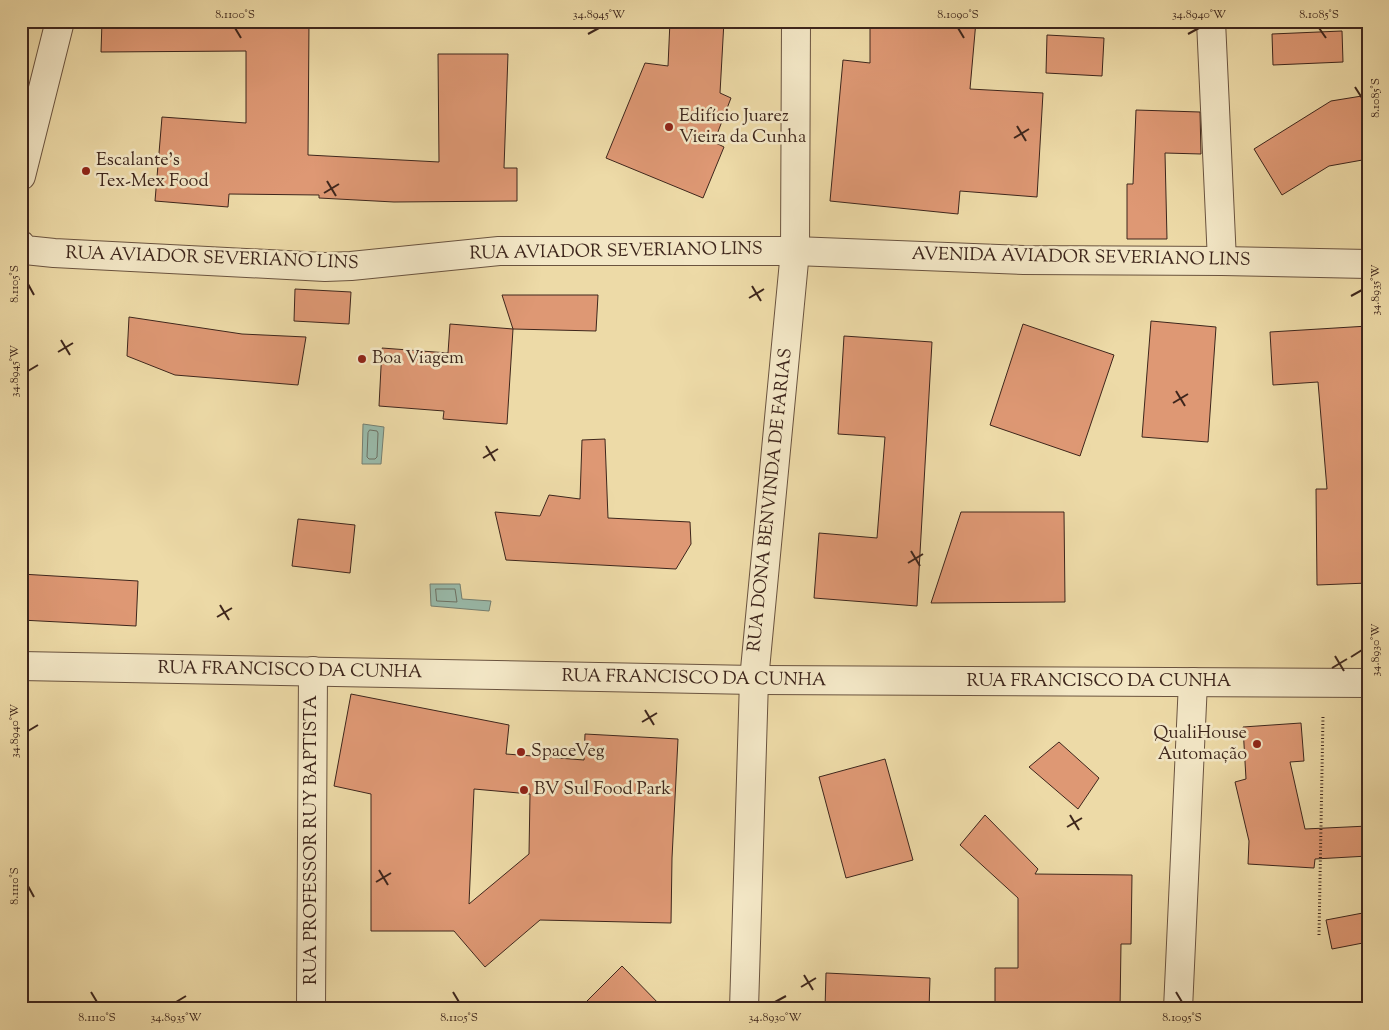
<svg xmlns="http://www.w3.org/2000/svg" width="1389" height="1030" font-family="'Sorts Mill Goudy',serif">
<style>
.water{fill:#99baaa;stroke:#757f71}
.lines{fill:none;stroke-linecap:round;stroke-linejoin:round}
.shore{stroke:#6c7063;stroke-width:1}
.building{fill:#de9874;stroke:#3e261c;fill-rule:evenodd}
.minor-casing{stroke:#6a533f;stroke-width:30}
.path{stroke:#3e261c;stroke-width:3;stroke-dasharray:1 2.5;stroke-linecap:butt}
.minor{stroke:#f3e7c6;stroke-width:28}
.ticks{fill:none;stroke:#3e261c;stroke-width:2}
.poi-dot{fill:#8f2418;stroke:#f3e7c6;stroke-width:2}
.labels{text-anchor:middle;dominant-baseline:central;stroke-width:5;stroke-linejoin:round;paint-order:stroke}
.poi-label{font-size:18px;fill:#3e261c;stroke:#f3e7c6;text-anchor:start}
.street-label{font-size:18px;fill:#3e261c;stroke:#f3e7c6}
.neatline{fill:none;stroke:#3e261c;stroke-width:2}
.ticks-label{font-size:12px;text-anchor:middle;fill:#3e261c}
</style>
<rect width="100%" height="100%" fill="#eddaa7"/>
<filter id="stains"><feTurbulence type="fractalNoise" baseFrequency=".004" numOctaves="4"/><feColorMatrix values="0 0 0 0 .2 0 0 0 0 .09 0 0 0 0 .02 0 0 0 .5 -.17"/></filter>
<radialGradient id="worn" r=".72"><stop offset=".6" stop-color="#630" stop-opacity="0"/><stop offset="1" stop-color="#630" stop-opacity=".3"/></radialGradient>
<g class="water">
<path d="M363,424L384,427L381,464H362Z"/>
<path d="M430,584H460L462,599L491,601L489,611L431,606Z"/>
</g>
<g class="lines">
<g class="shore">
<path d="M370,430L377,431L378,433L377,457L375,459H369L367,457L368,433Z"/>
<path d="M436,589H455L457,602L437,601Z"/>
</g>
</g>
<g class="building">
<path d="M102,21H309L308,155L439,162L438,54H508L504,168H517V201L394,202L319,198V195L229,194L228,207L155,201L162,117L246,123V51L101,52Z"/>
<path d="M670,21H724L720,93L731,98L714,142L724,147L703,198L606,158L645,63L668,66Z"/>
<path d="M870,21H976L970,89L1043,93L1037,197L960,191L958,214L830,201L843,60L870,63Z"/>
<path d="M1342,31L1343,62L1273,65L1272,34Z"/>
<path d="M1047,35L1104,38L1102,76L1046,73Z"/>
<path d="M1368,95V159L1329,166L1282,195L1254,149L1331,101Z"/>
<path d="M1136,110L1200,112L1201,154L1165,153L1167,239H1127V184H1133Z"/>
<path d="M295,289L351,292L349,324L294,321Z"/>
<path d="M502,295H598L596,331L513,329Z"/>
<path d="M129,317L242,334L306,337L298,385L175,375L127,356Z"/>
<path d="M1151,321L1216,327L1208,442L1142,437Z"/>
<path d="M450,324L513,329L507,424L443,419L444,411L379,406L382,348L448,353Z"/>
<path d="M1023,324L1114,355L1080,456L990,425Z"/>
<path d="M1368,326V583L1317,585L1316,489H1327L1318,382L1273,385L1270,332Z"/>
<path d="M844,336L932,342L917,606L814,598L819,533L877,538L885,437L838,434Z"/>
<path d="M605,439L608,518L690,522L691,544L676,569L506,560L495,512L540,516L549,495L580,499L582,440Z"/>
<path d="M961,512H1064L1065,602L931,603Z"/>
<path d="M298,519L355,525L350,573L292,566Z"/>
<path d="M21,574L138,581L136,626L21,620Z"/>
<path d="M351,694L509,725L506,754L584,760L585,734L678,739L672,858L671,923L540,920L485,967L454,931H371V794L334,786ZM474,789L530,794L529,854L469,904Z"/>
<path d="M1301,723L1304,761L1290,762L1305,829L1368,826V856L1315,859L1314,868L1248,864L1249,841L1235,782L1246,779L1243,727Z"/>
<path d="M1059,742L1099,778L1078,809L1029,767Z"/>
<path d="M885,759L913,860L846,878L819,777Z"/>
<path d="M985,815L1038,869L1035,874L1132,875L1131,944H1121L1120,1009H995V968H1018V898L960,845Z"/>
<path d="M1368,912V942L1332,949L1326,920Z"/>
<path d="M622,966L664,1009H579Z"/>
<path d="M826,973L930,978L929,1009H825Z"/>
</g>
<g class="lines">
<defs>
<g id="minor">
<path d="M1211,21L1222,261"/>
<path d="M21,176L60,21"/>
<path d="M21,245L25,250L54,253L325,267L351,266L499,251H795L1024,260L1222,261L1368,264"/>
<path d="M21,666L754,680L1368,683"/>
<path d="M311,1009L313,671"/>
<path d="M744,1009L754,680L795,251L796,21"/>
<path d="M1178,1009L1193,682"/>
</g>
</defs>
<use href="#minor" class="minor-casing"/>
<path class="path" d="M1319,935L1323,716"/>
<use href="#minor" class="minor"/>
</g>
<path class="ticks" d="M235,28L241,38M958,28L964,38M1319,28L1326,38M588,34L599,28M1188,34L1199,28M1355,87L1362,98M1017,126L1026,141M1014,138L1029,129M327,181L336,196M324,193L339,184M28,284L34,295M752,286L761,301M1351,296L1362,290M749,298L764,289M61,340L70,355M58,352L73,343M28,371L38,365M1176,391L1185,406M1173,403L1188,394M486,446L495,461M483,458L498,449M911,551L920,566M908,563L923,554M220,605L229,620M217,617L232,608M1335,656L1344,671M1351,657L1362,650M1332,668L1347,659M645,710L654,725M642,722L657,713M28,731L38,725M1070,815L1079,830M1067,827L1082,818M379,870L388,885M376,882L391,873M28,886L34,897M804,975L813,990M801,987L816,978M91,992L97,1002M453,992L459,1002M1176,992L1182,1002M176,1002L186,996M775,1002L786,996"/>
<g class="poi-dot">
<circle cx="669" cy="127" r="5"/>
<circle cx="86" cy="171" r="5"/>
<circle cx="362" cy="359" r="5"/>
<circle cx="1257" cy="744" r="5"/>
<circle cx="521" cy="752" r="5"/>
<circle cx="524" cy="790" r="5"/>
</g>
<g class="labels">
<g class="poi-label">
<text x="679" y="117">Edifício Juarez<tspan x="679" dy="21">Vieira da Cunha</tspan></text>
<text x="96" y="161">Escalante's<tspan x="96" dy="21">Tex-Mex Food</tspan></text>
<text x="372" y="359">Boa Viagem</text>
<text x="1247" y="734" text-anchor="end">QualiHouse<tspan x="1247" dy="21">Automação</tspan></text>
<text x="531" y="752">SpaceVeg</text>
<text x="534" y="790">BV Sul Food Park</text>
</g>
<g class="street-label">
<text transform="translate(616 252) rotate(-1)">RUA AVIADOR SEVERIANO LINS</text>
<text transform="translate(1081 258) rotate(1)">AVENIDA AVIADOR SEVERIANO LINS</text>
<text transform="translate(212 259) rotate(2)">RUA AVIADOR SEVERIANO LINS</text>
<text transform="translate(771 500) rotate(-84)">RUA DONA BENVINDA DE FARIAS</text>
<text transform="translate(290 671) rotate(1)">RUA FRANCISCO DA CUNHA</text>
<text transform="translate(694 679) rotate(1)">RUA FRANCISCO DA CUNHA</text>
<text x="1099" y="682">RUA FRANCISCO DA CUNHA</text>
<text transform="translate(312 840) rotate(-90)">RUA PROFESSOR RUY BAPTISTA</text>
</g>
</g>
<rect width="1389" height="1030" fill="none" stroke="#eddaa7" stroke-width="55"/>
<rect x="28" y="28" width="1334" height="974" class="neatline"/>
<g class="ticks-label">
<text x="235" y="18">8.1100°S</text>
<text x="599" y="18">34.8945°W</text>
<text x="958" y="18">8.1090°S</text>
<text x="1199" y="18">34.8940°W</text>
<text x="1319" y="18">8.1085°S</text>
<text transform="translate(1375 98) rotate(-90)" y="4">8.1085°S</text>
<text transform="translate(14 284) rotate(-90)" y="4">8.1105°S</text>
<text transform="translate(1375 290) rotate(-90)" y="4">34.8935°W</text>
<text transform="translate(14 371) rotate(-90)" y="4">34.8945°W</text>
<text transform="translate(1375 650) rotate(-90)" y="4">34.8930°W</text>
<text transform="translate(14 731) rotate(-90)" y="4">34.8940°W</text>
<text transform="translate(14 886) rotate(-90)" y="4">8.1110°S</text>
<text x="97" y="1021">8.1110°S</text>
<text x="176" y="1021">34.8935°W</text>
<text x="459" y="1021">8.1105°S</text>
<text x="775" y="1021">34.8930°W</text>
<text x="1182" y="1021">8.1095°S</text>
</g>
<rect width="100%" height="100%" filter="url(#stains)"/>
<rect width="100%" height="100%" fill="url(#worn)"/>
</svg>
